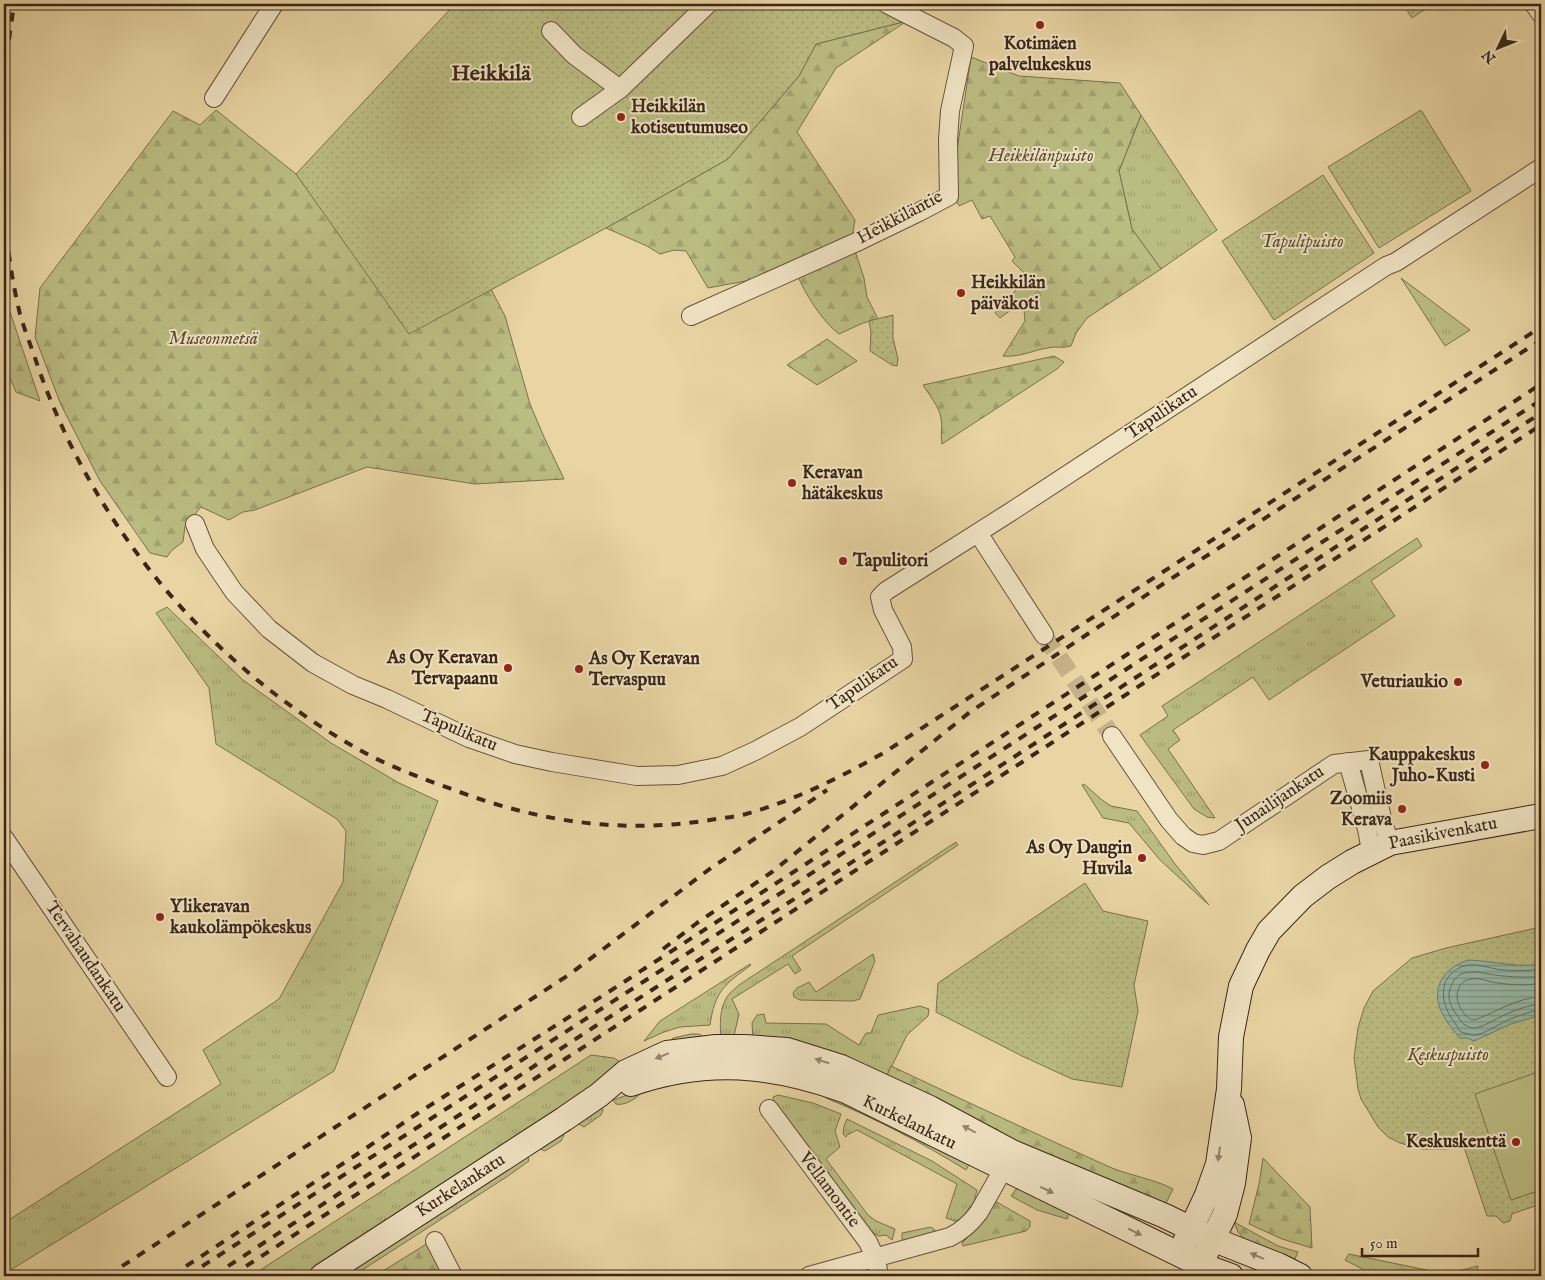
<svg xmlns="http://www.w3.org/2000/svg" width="1545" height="1280" font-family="'IM FELL English',serif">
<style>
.grass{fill:url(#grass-tufts);stroke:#7a714e}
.forest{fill:url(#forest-firs);stroke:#7a714e}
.park{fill:url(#park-dots);stroke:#7a714e}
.pitch{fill:#bbbc82;stroke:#7a714e}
.water{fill:url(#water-rules);stroke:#727e6f}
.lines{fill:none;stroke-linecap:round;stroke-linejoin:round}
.shore{stroke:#687060;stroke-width:1}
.street-tunnel{stroke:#c6b288;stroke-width:18;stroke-dasharray:18 9;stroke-linecap:butt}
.street-casing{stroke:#66523c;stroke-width:20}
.secondary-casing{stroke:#3a2619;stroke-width:26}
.street{stroke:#f1e4c4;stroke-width:18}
.secondary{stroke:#f1e4c4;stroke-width:24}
.rail{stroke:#3a2619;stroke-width:4;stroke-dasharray:9 9;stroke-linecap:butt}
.oneway{fill:#96856e}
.poi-dot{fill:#8f2418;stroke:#f1e4c4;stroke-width:2}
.labels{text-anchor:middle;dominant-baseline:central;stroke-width:4;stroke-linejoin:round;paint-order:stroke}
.poi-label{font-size:18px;font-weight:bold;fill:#3a2619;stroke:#f1e4c4;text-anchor:start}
.park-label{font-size:18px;font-style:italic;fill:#5a4c33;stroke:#f1e4c4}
.street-label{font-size:18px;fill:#3a2619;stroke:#f1e4c4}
.district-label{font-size:22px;font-weight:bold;fill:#3a2619;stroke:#f1e4c4}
</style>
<defs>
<pattern id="grass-tufts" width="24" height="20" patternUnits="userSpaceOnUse" patternTransform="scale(1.25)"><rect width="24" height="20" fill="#bbbc82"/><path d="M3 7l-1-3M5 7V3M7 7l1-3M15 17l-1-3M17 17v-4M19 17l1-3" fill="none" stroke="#a2a170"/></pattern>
<pattern id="forest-firs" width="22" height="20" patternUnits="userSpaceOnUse" patternTransform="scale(1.25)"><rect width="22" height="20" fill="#bbbc82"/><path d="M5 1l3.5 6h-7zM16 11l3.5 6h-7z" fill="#a2a170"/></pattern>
<pattern id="park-dots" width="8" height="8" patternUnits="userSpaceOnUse" patternTransform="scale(1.25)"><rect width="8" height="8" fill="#bbbc82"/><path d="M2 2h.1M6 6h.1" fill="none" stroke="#a2a170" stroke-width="1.8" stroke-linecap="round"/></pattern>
<pattern id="water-rules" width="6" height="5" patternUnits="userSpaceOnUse" patternTransform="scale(1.25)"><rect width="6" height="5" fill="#97b9a8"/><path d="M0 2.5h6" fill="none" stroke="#7c9688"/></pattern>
</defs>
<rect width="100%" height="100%" fill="#e9d5a4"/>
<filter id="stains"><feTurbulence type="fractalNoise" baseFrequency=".004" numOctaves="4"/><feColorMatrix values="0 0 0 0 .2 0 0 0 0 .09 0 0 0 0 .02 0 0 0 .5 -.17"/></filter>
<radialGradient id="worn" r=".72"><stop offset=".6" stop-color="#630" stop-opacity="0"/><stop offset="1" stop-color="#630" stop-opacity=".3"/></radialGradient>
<g class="grass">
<path d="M1141,115L1217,230L1161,269L1132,229L1119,171Z"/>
<path d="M1401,278L1470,330L1445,346Z"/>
<path d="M1417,538L1422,546L1371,581L1395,616L1269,700L1253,677L1173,730L1180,740L1168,749L1215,818L1207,817L1194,809L1140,735L1168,716L1162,706Z"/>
<path d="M167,607L243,680L331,743L399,783L438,801L334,1071L4,1274V1223L221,1084L203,1050L279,999L343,882L346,831L337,819L216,744L209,688L156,613Z"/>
<path d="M1084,784L1102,800L1111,806L1137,811L1175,864L1209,905L1160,860L1129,823L1103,818L1082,785Z"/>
<path d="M956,842L958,845L792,956L801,970L795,974L788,964L732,999L739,1014L733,1040H721C720,1026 719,1009 727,997C730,992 735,989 739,985Z"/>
<path d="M873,954L875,961L860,999L853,1001L800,1000L794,997L793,993L797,988L809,982L816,992Z"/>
<path d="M750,964L751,965C724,985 715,991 710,1025L680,1027L664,1032L644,1041L660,1021Z"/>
<path d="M920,1006L929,1009L928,1016L907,1035L885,1080L753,1039L752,1023L757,1015L764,1014L766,1023L826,1024L859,1045L866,1033H871L878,1015Z"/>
<path d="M691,1034H699L710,1041L668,1044L673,1038Z"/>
<path d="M591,1055L614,1058L620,1062L593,1088L302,1276H251Z"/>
<path d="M639,1091V1095C634,1100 623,1106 616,1104L613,1100Z"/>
<path d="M778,1095L813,1103L841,1114L835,1131L840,1147L826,1159L868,1215L876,1221L895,1229L892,1240L886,1235L879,1236L865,1229L774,1102L773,1097Z"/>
<path d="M826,1095L970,1163L966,1170C921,1142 874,1118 826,1098Z"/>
<path d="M601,1107L603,1110L601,1115L584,1127L577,1123Z"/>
<path d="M847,1119L932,1161L977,1190L974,1202L961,1219L955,1221L946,1218L957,1184L857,1130L847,1135L846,1137L843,1134L844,1126Z"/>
<path d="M561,1131L564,1135L561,1141L545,1151L542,1150L539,1145Z"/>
<path d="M528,1157L529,1161L508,1176L353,1276H337Z"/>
<path d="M1016,1189L1027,1190L1070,1212L1067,1219L1037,1210L1011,1196Z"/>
<path d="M931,1227L935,1230V1233L902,1241V1233Z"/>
<path d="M1349,1254L1446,1274L1478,1266L1476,1276H1376L1345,1260Z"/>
</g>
<g class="forest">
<path d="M907,21L836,68L797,132L855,220L852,238L773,276L708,288L686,251L674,250L660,254L647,246L606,228L728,159L799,76L816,44Z"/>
<path d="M971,57L1019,76L1120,83L1141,115L1119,171L1132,229L1161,269L1087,318L1076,333L1071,346C1065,348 1061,347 1055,347C1037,348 1021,358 1003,356L1025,321L1024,310L1019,304L1000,318L995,313L1028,277L1012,261L1015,257L990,216L982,219L972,200L959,206L951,190Z"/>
<path d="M216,110L296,174L491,289L505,316L530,404L544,437L564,479L475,484L367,467L255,510L243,512L229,520L201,507L185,526L183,542L172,550L167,557L150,553L100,481L61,405L35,337L40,288L173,111L200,125Z"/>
<path d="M854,248L864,278L867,297L878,319L863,323L839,334C822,321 805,294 797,274Z"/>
<path d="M4,293L5,297L40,401L16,392L4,364Z"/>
<path d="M827,339L857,361L817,385L787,365Z"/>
<path d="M1054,356L1064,362L1057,369L942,444C940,435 943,426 941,418C939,406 929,395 923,385Z"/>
<path d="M891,1066C965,1101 1038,1135 1112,1168C1132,1176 1154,1179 1173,1189L1164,1207L1004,1137L885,1080Z"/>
<path d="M1263,1158L1310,1207L1312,1248L1282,1239L1249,1224L1259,1184Z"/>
<path d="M995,1201L1030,1221V1227L1026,1231L963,1246L962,1243L982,1223Z"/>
<path d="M1234,1222L1278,1246L1298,1252L1295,1259L1248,1243L1238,1232Z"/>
<path d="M428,1243L445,1276H403L399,1270L389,1276H375Z"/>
</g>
<g class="park">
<path d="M455,4H874L907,21L816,44L799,76L728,159L606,228L409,334L296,174Z"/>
<path d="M1403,4H1433L1412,18Z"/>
<path d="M1421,110L1471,191L1379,248L1328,167Z"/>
<path d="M1323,175L1374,253L1274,320L1222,241Z"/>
<path d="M893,315V338L898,359L897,366L892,365L870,351L871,332L869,321Z"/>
<path d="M1085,883L1103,911L1148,921L1134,985L1138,1011L1122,1087L1072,1079L1022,1056L936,1012L938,983Z"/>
<path d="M1541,927V1204L1512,1214L1510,1221L1503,1223L1496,1216H1487L1464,1147L1446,1149H1422L1400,1143L1388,1137L1378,1127L1361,1099L1358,1089L1354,1057L1358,1028L1364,1008L1373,991L1412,958L1446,948Z"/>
</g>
<path class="pitch" d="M1541,1071V1190L1511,1200L1475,1094Z"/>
<path class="water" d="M1469,960C1494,961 1516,968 1541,964V1015L1511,1024L1474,1041L1467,1038H1460C1454,1031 1447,1023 1443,1015C1429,990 1443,967 1469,960Z"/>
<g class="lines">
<g class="shore">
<path d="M1541,969C1529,971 1515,971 1503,970C1489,969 1475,961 1461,967C1436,979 1441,1005 1455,1023C1456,1025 1459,1030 1461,1032C1463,1033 1470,1034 1473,1035C1481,1036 1499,1024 1508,1020C1518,1016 1531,1011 1541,1010"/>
<path d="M1541,976C1529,978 1515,977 1503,976C1484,975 1458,962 1450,989C1447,998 1451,1007 1456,1014C1461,1021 1464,1027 1473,1028C1480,1028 1491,1022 1498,1018C1510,1012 1527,1005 1541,1004"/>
<path d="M1541,983C1528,986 1511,985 1498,983C1489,982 1479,977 1471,979C1457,981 1454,997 1460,1007C1463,1013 1467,1019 1474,1020C1495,1013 1518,997 1541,997"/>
</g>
<path class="street-tunnel" d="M1044,635L1112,736"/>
<defs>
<g id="street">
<path d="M1534,4L1541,14"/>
<path d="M551,31L574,55L620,89L708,4"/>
<path d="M214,98L274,4"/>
<path d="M581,117L620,89"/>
<path d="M691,316L859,241L919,212L949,196L948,140L950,111L964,46L954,38L887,4"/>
<path d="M195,524L205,549L234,592L269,629L313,663L353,685L387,699L469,738L515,754L552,762L637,776L678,775L722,766L755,751L800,727L903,659L902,647L883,610L880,597L886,591L1009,513L1386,266L1396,262L1541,168"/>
<path d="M978,533L1044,635"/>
<path d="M1112,736L1169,820L1183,836L1193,843L1203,845L1219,841L1334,764L1369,760L1383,823L1390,843"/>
<path d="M1348,762L1367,829L1371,851"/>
<path d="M4,838L167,1077"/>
<path d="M769,1109L868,1242L876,1259L879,1276"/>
<path d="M435,1241L453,1276"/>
<path d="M809,1276L950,1237C962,1231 971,1223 979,1212L1009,1159"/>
</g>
<g id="secondary">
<path d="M631,1084C706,1058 773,1064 846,1091L1201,1265L1231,1276"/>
<path d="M1185,1242L1207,1195L1218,1164L1229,1089L1231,1037L1241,986L1258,950L1269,931L1303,896L1328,877L1352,862L1390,843L1541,816"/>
<path d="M1206,1253L1225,1214L1233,1183L1239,1138L1232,1105"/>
<path d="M322,1276L564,1119L599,1095L626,1072L667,1053L716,1047H745L787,1050L841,1067L930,1108L1012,1152L1165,1216L1212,1239L1278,1265L1300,1276"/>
</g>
</defs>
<use href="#street" class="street-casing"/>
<use href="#secondary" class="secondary-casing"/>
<use href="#street" class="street"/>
<use href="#secondary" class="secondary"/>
<g class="rail">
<path d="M4,75L14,4"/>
<path d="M4,217C8,250 12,282 20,314C24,328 29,341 34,355C87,517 202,659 351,745C384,765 421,778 457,791C540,822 622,834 710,820C722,818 734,817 746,814C796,800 841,777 885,752L1541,327"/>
<path d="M663,949L697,923L772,872L970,712L1163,584L1541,340"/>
<path d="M107,1276L570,974L711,868L827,790"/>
<path d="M171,1276L353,1157L418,1113L610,991L886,812L1541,384"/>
<path d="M187,1276L891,822L1541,400"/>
<path d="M213,1276L594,1027L899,832L1541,413"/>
<path d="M231,1276L1541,425"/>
</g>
</g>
<defs><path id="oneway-solid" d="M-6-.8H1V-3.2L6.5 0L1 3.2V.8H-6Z" transform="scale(1.25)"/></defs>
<g class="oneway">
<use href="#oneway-solid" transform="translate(662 1056) rotate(158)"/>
<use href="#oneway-solid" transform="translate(822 1061) rotate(-163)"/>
<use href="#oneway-solid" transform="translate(969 1129) rotate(-152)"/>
<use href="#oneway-solid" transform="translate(1219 1154) rotate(98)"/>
<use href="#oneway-solid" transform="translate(1047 1190) rotate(25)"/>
<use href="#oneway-solid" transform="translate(1135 1232) rotate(26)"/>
<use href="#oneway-solid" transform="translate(1257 1256) rotate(-157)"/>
</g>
<g class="poi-dot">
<circle cx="1040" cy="25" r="5"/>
<circle cx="621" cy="117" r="5"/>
<circle cx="961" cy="293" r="5"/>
<circle cx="792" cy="483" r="5"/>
<circle cx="843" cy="561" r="5"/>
<circle cx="508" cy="668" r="5"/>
<circle cx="579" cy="669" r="5"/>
<circle cx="1458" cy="682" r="5"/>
<circle cx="1485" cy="765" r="5"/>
<circle cx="1402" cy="809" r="5"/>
<circle cx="1142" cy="858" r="5"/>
<circle cx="160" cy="917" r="5"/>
<circle cx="1516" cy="1142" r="5"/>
</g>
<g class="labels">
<g class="poi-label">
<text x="1040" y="44" text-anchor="middle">Kotimäen<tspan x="1040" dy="21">palvelukeskus</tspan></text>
<text x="631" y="107">Heikkilän<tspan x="631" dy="21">kotiseutumuseo</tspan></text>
<text x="971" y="283">Heikkilän<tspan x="971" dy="21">päiväkoti</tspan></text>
<text x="802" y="473">Keravan<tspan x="802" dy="21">hätäkeskus</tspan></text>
<text x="853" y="561">Tapulitori</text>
<text x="498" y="658" text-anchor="end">As Oy Keravan<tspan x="498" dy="21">Tervapaanu</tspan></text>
<text x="589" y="659">As Oy Keravan<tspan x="589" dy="21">Tervaspuu</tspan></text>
<text x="1448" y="682" text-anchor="end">Veturiaukio</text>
<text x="1475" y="755" text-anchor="end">Kauppakeskus<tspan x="1475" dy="21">Juho-Kusti</tspan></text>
<text x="1392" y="799" text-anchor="end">Zoomiis<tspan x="1392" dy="21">Kerava</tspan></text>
<text x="1132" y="848" text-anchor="end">As Oy Daugin<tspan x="1132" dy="21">Huvila</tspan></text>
<text x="170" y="907">Ylikeravan<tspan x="170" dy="21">kaukolämpökeskus</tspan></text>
<text x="1506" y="1142" text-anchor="end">Keskuskenttä</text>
</g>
<g class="park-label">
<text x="1041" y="156">Heikkilänpuisto</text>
<text x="1302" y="242">Tapulipuisto</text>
<text x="213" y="339">Museonmetsä</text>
<text x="1448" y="1055">Keskuspuisto</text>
</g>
<g class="street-label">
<text transform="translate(900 218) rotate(-28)">Heikkiläntie</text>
<text transform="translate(1162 413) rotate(-34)">Tapulikatu</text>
<text transform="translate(863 684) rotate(-35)">Tapulikatu</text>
<text transform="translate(459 731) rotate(23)">Tapulikatu</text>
<text transform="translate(1280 799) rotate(-34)">Junailijankatu</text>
<text transform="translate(1443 834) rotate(-11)">Paasikivenkatu</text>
<text transform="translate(85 957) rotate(56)">Tervahaudankatu</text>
<text transform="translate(909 1123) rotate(26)">Kurkelankatu</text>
<text transform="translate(461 1186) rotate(-33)">Kurkelankatu</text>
<text transform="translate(829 1190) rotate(53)">Vellamontie</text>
</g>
<g class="district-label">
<text x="491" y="74">Heikkilä</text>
</g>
</g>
<rect width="1545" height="1280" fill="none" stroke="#e9d5a4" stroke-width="20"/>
<rect x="5" y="5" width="1535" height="1270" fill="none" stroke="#3a2619" stroke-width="2.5"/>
<rect x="10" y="10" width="1525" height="1260" fill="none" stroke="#3a2619"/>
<g transform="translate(1498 48) rotate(227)" stroke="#f1e4c4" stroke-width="4" paint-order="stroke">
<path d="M0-4L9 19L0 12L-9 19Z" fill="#3a2619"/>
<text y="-8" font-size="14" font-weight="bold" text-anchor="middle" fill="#3a2619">N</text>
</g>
<path d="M1362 1248v8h116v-8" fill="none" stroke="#3a2619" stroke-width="2.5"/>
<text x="1370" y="1248" font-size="15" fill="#3a2619" stroke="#f1e4c4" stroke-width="4" paint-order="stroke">50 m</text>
<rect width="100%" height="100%" filter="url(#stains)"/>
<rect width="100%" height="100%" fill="url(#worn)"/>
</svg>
